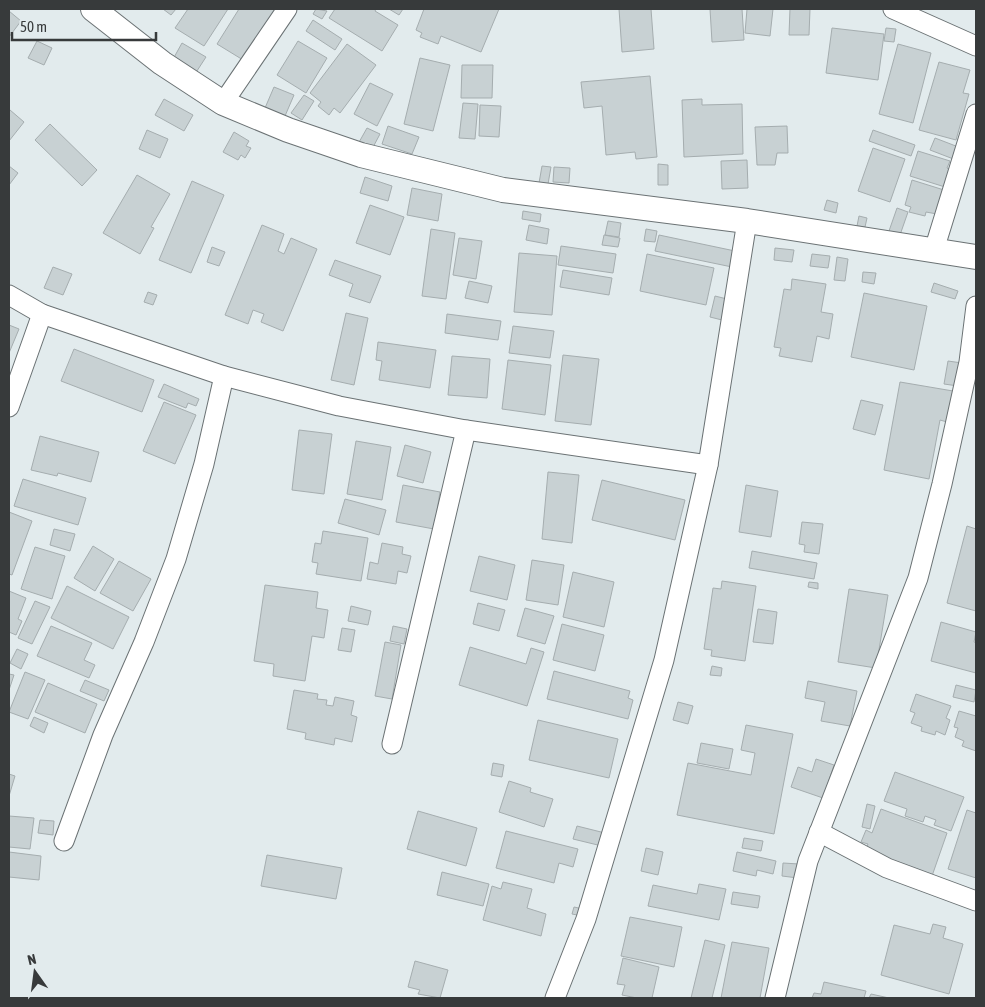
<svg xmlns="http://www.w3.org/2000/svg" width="985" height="1007" font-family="'Asap Condensed',sans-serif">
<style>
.building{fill:#c8d1d3;stroke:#a5adaf}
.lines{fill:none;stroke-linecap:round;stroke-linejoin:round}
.minor-casing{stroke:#6b7274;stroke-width:21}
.tertiary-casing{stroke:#6b7274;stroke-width:26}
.minor{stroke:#fff;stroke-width:19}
.tertiary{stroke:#fff;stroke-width:24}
</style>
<rect width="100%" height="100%" fill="#e2ebed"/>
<g class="building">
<path d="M163,9H176L171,15Z"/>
<path d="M188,9H228L204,46L175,28Z"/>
<path d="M239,9H281L248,63L217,44Z"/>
<path d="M316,9L327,11L322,19L313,14Z"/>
<path d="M335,9H376L375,11L398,25L382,51L329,18Z"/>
<path d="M389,9H403L399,15Z"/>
<path d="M424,9H499L481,52L441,36L438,44L420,37L422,33L416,30Z"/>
<path d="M619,9H651L654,49L622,52Z"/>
<path d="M710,9H742L744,40L712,42Z"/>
<path d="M747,9H773L770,36L745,33Z"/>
<path d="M790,9H810L809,35H789Z"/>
<path d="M9,11L21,21L9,37Z"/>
<path d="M313,20L342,39L335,50L306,31Z"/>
<path d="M832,28L884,34L878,80L826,73Z"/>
<path d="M886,28L896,29L894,42L884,41Z"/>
<path d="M37,41L52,48L44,65L28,58Z"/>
<path d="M298,41L327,58L306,93L277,75Z"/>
<path d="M182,43L206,57L195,74L172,61Z"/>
<path d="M347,44L376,65L340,113L334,108L329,115L318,106L321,102L310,93Z"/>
<path d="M898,44L931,53L913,123L879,114Z"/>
<path d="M420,58L450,65L433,131L404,124Z"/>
<path d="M939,62L970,70L963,93L969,94L956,140L919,130Z"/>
<path d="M462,65H493L492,98H461Z"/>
<path d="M650,76L657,157L636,159L635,152L606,155L602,106L584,108L581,82Z"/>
<path d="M370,83L393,94L377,126L354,114Z"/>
<path d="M274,87L294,95L285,116L265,108Z"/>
<path d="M304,95L314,101L302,120L291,113Z"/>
<path d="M164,99L193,115L184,131L155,115Z"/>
<path d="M702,99V105L742,104L743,154L684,157L682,100Z"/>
<path d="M463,103L478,104L475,139L459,138Z"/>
<path d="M480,105L501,106L499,137L479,136Z"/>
<path d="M10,110L24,122L9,141V112Z"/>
<path d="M50,124L97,170L82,186L35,140Z"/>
<path d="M388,126L419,137L412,154L382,144Z"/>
<path d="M787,126L788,153H777L775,165H757L755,127Z"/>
<path d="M367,128L380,134L371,151L358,144Z"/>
<path d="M147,130L168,139L160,158L139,149Z"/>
<path d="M873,130L915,145L911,156L869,141Z"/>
<path d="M234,132L249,141L246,146L251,148L245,158L241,155L238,160L223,152Z"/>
<path d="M935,138L961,148L956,160L930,150Z"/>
<path d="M873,148L905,159L890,202L858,191Z"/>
<path d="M918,151L950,161L947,168L950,170L945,187L910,176Z"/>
<path d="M747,160L748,188L722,189L721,161Z"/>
<path d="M658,164L668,165V185H658Z"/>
<path d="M9,166L18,173L9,185Z"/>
<path d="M542,166L551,167L548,184L539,183Z"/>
<path d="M554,167L570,168L569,183L553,182Z"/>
<path d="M137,175L170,194L151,227L154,228L140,254L103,233Z"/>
<path d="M365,177L392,186L388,201L360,193Z"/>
<path d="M912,180L944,190L937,214L926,212L925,216L909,212L911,207L905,205Z"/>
<path d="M192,181L224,195L191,273L159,260Z"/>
<path d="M412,188L442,194L438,221L407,215Z"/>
<path d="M827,200L838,203L836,213L824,210Z"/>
<path d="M370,205L404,217L390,255L356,243Z"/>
<path d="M897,208L908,212L900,235L889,231Z"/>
<path d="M523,211L541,214L540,222L522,219Z"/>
<path d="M859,216L867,218L865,227L857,226Z"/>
<path d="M608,221L621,223L619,237L605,235Z"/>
<path d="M262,225L284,234L278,251L284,254L291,238L317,249L283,331L261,322L264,314L253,310L248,324L225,315Z"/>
<path d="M529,225L549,229L547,244L526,240Z"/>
<path d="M431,229L455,233L446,299L422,296Z"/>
<path d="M646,229L657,231L655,242L644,241Z"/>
<path d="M604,235L620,238L618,247L602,245Z"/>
<path d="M659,235L735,251L732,267L655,251Z"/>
<path d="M459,238L482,241L476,279L453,275Z"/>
<path d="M561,246L616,254L613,273L558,265Z"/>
<path d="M212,247L225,252L219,266L207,262Z"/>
<path d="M775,248L794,250L792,262L774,260Z"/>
<path d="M519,253L557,256L552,315L514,312Z"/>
<path d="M647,254L714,268L706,305L640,291Z"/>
<path d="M812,254L830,256L828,268L810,266Z"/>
<path d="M837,257L848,259L845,281L834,280Z"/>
<path d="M335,260L381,276L370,303L349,296L353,284L329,275Z"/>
<path d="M53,267L72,274L63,295L44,288Z"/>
<path d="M563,270L612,278L609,295L560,287Z"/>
<path d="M863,272L876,273L874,284L862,282Z"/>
<path d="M792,279L826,284L821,312L833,314L829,339L817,336L812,362L779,356L781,348L774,347L784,289L791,290Z"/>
<path d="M469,281L492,286L488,303L465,298Z"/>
<path d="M934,283L958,291L955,299L931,292Z"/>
<path d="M148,292L157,295L153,305L144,302Z"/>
<path d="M864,293L927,306L914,370L851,357Z"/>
<path d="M715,296L731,300L726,321L710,317Z"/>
<path d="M346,313L368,318L354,385L331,380Z"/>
<path d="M447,314L501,321L498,340L445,333Z"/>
<path d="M9,325L19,329L9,353Z"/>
<path d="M513,326L554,331L550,358L509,353Z"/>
<path d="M378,342L436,350L430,388L379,380L382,361L376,360Z"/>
<path d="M74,349L154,380L142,412L61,381Z"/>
<path d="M563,355L599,359L591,425L555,421Z"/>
<path d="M452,356L490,359L487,398L448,395Z"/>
<path d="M508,360L551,365L545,415L502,409Z"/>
<path d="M948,361L962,363L958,386L944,384Z"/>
<path d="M900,382L953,391L947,422L940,420L929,479L884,470Z"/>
<path d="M164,384L199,399L196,406L188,403L186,408L158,397Z"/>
<path d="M861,400L883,405L875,435L853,429Z"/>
<path d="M164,402L196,415L175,464L143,451Z"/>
<path d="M299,430L332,434L324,494L292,490Z"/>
<path d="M40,436L99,452L91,482L58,473L57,476L31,470Z"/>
<path d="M356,441L391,447L382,500L347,494Z"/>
<path d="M405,445L431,452L423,483L397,476Z"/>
<path d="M548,472L579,475L572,543L542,539Z"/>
<path d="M23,479L86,498L78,525L14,506Z"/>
<path d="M602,480L685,500L675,540L592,520Z"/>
<path d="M403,485L440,492L434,529L396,522Z"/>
<path d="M746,485L778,491L771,537L739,532Z"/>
<path d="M345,499L386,510L379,535L338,523Z"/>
<path d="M9,512L32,521L12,575L9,574Z"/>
<path d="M802,522L823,524L819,554L804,552L805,545L799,544Z"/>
<path d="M967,526L976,529V611L947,603Z"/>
<path d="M54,529L75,534L70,551L50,545Z"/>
<path d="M323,531L368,538L361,581L316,574L318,563L312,562L315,543L321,544Z"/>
<path d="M382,543L403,547L402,554L411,556L407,573L398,571L396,584L367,579L370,562L378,564Z"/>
<path d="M93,546L114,559L95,591L74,578Z"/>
<path d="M35,547L65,556L52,599L21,589Z"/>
<path d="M752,551L817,563L814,579L749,568Z"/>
<path d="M479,556L515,565L507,600L470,591Z"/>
<path d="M532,560L564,565L558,605L526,600Z"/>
<path d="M119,561L151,579L133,611L100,593Z"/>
<path d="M573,572L614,582L604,627L563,617Z"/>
<path d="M722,581L756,586L745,661L711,656L712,650L704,649L713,588L721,589Z"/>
<path d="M809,582L818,583V589L808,587Z"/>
<path d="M265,585L318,592L316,608L328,610L324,638L312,636L305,681L273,676L274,664L254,661Z"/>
<path d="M67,586L129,617L113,649L51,618Z"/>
<path d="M849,589L888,595L876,668L838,662Z"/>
<path d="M9,591L26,598L18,619L22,621L16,635L9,632Z"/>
<path d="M35,601L50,607L32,644L18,638Z"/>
<path d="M478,603L505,610L499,631L473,624Z"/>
<path d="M351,606L371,611L368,625L348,621Z"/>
<path d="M525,608L554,616L545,644L517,636Z"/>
<path d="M758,609L777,612L773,644L753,642Z"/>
<path d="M941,622L976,632L974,642L976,643V673L931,661Z"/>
<path d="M562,624L604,635L595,671L553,660Z"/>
<path d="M51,626L92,643L84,660L95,665L89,678L37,656Z"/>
<path d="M393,626L407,629L404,644L390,641Z"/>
<path d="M342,628L355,630L351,652L338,650Z"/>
<path d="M385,642L401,645L392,699L375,696Z"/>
<path d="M470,647L526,664L531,648L544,652L527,706L459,685Z"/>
<path d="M17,649L28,654L21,669L10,663Z"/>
<path d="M712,666L722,668L721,676L710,675Z"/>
<path d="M554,671L630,691L628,698L633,700L628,719L547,699Z"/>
<path d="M25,672L45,680L28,719L9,712Z"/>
<path d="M9,674L14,675L9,690Z"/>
<path d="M85,680L109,690L104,701L80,691Z"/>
<path d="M808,681L857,691L850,726L821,721L825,702L805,698Z"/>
<path d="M48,683L97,704L85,733L35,712Z"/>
<path d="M956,685L976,690L974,702L953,697Z"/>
<path d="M294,690L318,694L317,699L327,700L326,705L333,706L335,697L354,701L351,715L357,717L352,742L335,738L334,745L305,739L306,733L287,729Z"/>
<path d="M916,694L951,706L946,718L950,720L945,735L936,731L935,735L921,731L922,727L911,723L915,713L910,711Z"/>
<path d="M678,702L693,706L688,724L673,720Z"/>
<path d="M959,711L976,716V751L962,746L964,741L955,737L958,728L954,727Z"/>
<path d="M34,717L48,723L44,733L30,726Z"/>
<path d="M538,720L618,739L609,778L529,760Z"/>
<path d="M746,725L793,734L774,834L677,815L688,763L751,775L755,753L741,750Z"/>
<path d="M701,743L733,749L729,769L697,763Z"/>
<path d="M816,759L834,765L823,798L791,787L798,767L812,772Z"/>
<path d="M493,763L504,765L502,777L491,775Z"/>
<path d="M895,772L964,797L951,831L934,825L936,820L925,816L923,822L905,816L907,809L884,801Z"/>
<path d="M9,774L15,776L9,796Z"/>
<path d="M509,781L531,788L530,792L553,799L544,827L499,812Z"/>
<path d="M867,804L875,806L870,829L862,827Z"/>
<path d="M881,809L947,833L932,876L865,851L868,844L861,842L866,830L872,833Z"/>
<path d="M967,810L976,813V878L948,869Z"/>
<path d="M418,811L477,828L466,866L407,849Z"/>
<path d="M9,816L34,818L30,849L9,847Z"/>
<path d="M40,820L54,821L53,835L38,833Z"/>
<path d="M577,826L609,834L606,847L573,839Z"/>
<path d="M506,831L578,849L573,867L559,863L554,883L496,868Z"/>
<path d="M744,838L763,841L761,851L742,848Z"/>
<path d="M646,848L663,852L658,875L641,871Z"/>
<path d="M9,852L41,856L39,880L9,877Z"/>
<path d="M737,852L776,861L773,874L757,870L756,876L733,871Z"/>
<path d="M267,855L342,868L336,899L261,886Z"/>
<path d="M783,863L799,864L798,878L782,876Z"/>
<path d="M442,872L489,884L483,906L437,895Z"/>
<path d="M503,882L532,889L527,908L546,914L541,936L483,920L492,886L501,889Z"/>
<path d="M699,884L726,889L719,920L648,906L653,885L697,894Z"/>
<path d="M733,892L760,896L758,908L731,904Z"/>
<path d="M574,907L583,909L582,916L572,914Z"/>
<path d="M630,917L682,927L674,967L621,956Z"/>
<path d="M933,924L946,927L943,938L963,944L949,994L881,975L894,925L930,934Z"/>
<path d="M705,940L725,945L712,998H691Z"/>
<path d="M732,942L769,948L760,998H721Z"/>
<path d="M623,958L659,967L652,998H637L622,995L625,985L617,984Z"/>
<path d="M415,961L448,970L440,998L418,994L420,990L408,987Z"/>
<path d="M824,982L866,991L864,998H812L814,993L821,994Z"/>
<path d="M871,994L889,998H869Z"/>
</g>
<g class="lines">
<defs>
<g id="minor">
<path d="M893,9L976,46"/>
<path d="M223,103L287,9"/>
<path d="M934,250L976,114"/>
<path d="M9,295L42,314L224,376L339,406L466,430L708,465"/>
<path d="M9,407L42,314"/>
<path d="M392,744L466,430"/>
<path d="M819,832L887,868L976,901"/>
<path d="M64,841L103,735L144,642L176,559L204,464L224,376"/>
<path d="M555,998L586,919L664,660L708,465L747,221"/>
<path d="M775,998L808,861L918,578L942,484L969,362L976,306"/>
</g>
<path id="tertiary" d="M93,9L162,63L223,103L288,130L361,155L503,190L747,221L976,257"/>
</defs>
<use href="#minor" class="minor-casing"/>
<use href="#tertiary" class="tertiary-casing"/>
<use href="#minor" class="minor"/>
<use href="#tertiary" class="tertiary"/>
</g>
<rect width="985" height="1007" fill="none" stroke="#373a3b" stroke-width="20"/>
<g transform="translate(35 972) rotate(346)" stroke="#e2ebed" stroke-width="4" paint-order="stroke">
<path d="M0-4L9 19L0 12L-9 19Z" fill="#373a3b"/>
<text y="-8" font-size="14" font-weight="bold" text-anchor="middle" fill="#373a3b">N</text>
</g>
<path d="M12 32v8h144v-8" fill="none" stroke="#373a3b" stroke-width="2.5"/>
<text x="20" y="32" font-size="15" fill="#373a3b" stroke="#e2ebed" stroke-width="4" paint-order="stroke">50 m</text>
</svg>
